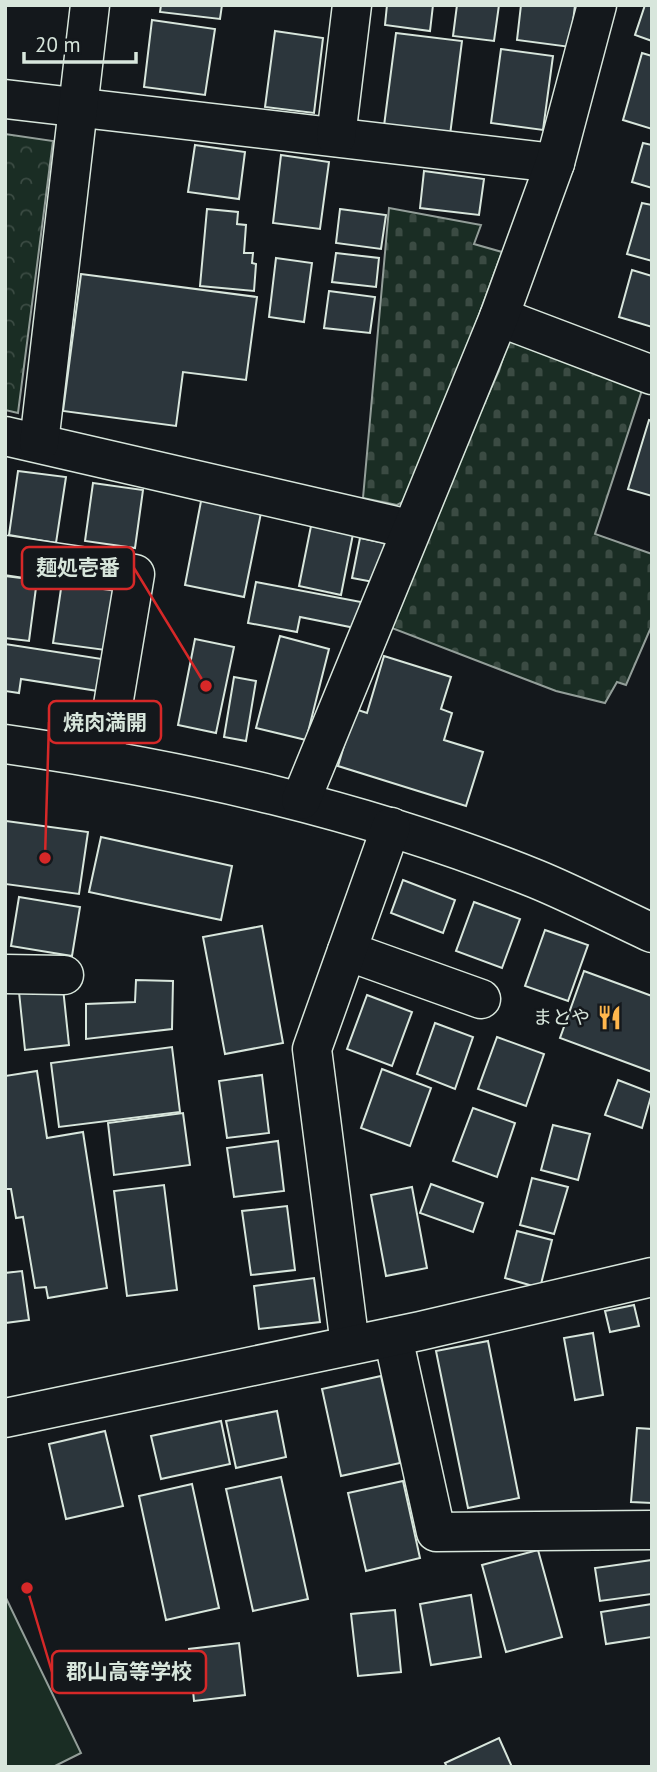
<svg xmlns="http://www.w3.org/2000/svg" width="657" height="1772" font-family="'PT Sans','Noto Sans JP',sans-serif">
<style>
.cemetery{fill:url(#cemetery-stones);stroke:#939e99;stroke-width:2}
.park{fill:url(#park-crowns);stroke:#939e99;stroke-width:2}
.pitch{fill:#1a2d24;stroke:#939e99;stroke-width:2}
.building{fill:#2c363c;stroke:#d8e6dc;stroke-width:2}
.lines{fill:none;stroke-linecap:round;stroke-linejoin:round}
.minor-casing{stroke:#d8e6dc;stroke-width:41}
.minor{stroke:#14181c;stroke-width:38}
.labels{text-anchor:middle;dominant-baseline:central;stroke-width:5;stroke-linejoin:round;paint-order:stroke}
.poi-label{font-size:19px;fill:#d8e6dc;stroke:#14181c;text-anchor:end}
.leader{fill:none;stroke:#d62828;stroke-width:2.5}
.callout-dot{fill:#d62828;stroke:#14181c;stroke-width:2.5}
.callout{fill:#14181c;stroke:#d62828;stroke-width:2.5}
.callout-label{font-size:21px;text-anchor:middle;font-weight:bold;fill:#d8e6dc}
</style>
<defs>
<pattern id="cemetery-stones" width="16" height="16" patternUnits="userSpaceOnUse" patternTransform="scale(1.75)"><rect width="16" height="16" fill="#1a2d24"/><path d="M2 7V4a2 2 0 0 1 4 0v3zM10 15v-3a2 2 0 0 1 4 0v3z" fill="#3b4b43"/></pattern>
<pattern id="park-crowns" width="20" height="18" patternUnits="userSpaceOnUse" patternTransform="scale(1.75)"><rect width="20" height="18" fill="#1a2d24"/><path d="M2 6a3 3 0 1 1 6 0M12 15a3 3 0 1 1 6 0" fill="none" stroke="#3b4b43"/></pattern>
</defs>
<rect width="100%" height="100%" fill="#14181c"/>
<g class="cemetery">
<path d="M389,208L481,225L474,244L502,252L412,497L397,505L363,498Z"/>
<path d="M525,337L644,384L595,534L652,554V625L626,685L617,682L605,703L556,691L384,625L499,371L508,342Z"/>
</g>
<path class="park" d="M5,134L53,141L18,413L5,410Z"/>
<path class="pitch" d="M5,1596L81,1753L53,1767H5Z"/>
<g class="building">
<path d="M161,5H222L220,19L160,12Z"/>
<path d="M387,5H433L430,31L385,25Z"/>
<path d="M457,5H499L494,41L453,36Z"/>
<path d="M521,5H575L570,47L517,40Z"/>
<path d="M645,5H652V41L635,35Z"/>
<path d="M152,20L215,29L205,95L144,87Z"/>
<path d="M275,31L323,38L314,113L265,107Z"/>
<path d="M396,33L462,41L450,135L384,126Z"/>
<path d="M501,49L553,56L543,130L491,123Z"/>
<path d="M642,53L652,56V129L623,120Z"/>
<path d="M643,143L652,145V188L632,182Z"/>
<path d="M195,145L245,152L239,199L188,192Z"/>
<path d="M281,155L329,162L320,229L273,223Z"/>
<path d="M424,171L484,179L479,215L420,208Z"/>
<path d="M642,203L652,205V261L627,254Z"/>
<path d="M207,209L238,212L237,224L246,225L244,253H253L252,263L256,264L254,291L200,286Z"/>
<path d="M340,209L386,215L381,249L336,243Z"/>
<path d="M336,253L379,258L376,287L332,282Z"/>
<path d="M276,258L312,263L304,322L269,317Z"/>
<path d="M632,270L652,276V327L619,317Z"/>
<path d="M81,274L257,297L246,380L183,372L176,426L63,411Z"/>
<path d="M329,291L375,297L370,333L324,328Z"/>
<path d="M649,420L652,421V496L628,489Z"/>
<path d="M18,471L66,477L56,543L9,535Z"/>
<path d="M93,483L143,490L135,548L85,541Z"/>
<path d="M202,496L262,508L244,597L185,585Z"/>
<path d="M311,526L353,534L341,595L299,586Z"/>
<path d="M360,538L385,543L379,583L352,578Z"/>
<path d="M5,576L37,580L29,641L5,638Z"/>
<path d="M62,582L114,589L105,650L53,643Z"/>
<path d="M256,582L361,602L355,628L300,617L297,632L248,623Z"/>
<path d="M280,636L329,649L306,740L256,728Z"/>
<path d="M195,639L234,647L216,733L178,725Z"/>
<path d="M5,644L102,659L98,691L21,679L19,693L5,691Z"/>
<path d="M384,656L451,677L441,709L452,713L444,740L483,752L466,806L338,766L355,709L367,713Z"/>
<path d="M234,677L256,681L246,741L224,737Z"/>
<path d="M6,821L88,832L79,894L5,884Z"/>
<path d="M101,837L232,866L221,920L89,892Z"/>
<path d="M403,880L455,900L443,933L391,913Z"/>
<path d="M19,897L80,907L72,956L11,946Z"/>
<path d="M474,902L520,919L502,968L456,951Z"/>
<path d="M262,926L283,1043L225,1054L203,937Z"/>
<path d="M545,930L588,945L568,1001L525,986Z"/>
<path d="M584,971L652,996V1072L560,1038Z"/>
<path d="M136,980L173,981L172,1029L86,1039V1004L135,1002Z"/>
<path d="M63,988L69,1045L25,1050L19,992Z"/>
<path d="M367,995L412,1012L392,1066L347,1049Z"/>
<path d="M435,1023L473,1037L455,1089L417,1074Z"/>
<path d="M497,1037L544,1054L526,1106L478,1089Z"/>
<path d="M172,1047L180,1112L59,1127L51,1063Z"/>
<path d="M382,1069L431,1088L410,1146L361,1128Z"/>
<path d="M37,1071L47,1138L83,1132L107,1288L48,1298L46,1287L35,1288L23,1217L16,1218L11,1189H5V1076Z"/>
<path d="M262,1075L269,1133L227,1138L219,1081Z"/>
<path d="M618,1080L652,1093L642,1128L605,1115Z"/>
<path d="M473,1108L515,1123L497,1177L453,1161Z"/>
<path d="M183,1113L190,1165L114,1175L108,1123Z"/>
<path d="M553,1125L590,1134L578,1180L541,1170Z"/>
<path d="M278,1141L284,1191L234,1197L227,1148Z"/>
<path d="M532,1178L568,1187L554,1234L520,1225Z"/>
<path d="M431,1184L483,1203L473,1232L420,1213Z"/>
<path d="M164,1185L177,1290L127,1296L114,1191Z"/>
<path d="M412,1187L427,1268L386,1276L371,1195Z"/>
<path d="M287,1206L295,1270L251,1275L242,1211Z"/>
<path d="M517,1231L552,1240L540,1288L505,1278Z"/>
<path d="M22,1271L29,1320L5,1323V1273Z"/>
<path d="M314,1278L320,1322L259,1329L254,1286Z"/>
<path d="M634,1305L639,1326L610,1332L605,1311Z"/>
<path d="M593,1333L603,1395L575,1400L564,1338Z"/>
<path d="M488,1341L519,1498L468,1508L436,1351Z"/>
<path d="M381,1376L400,1463L341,1476L322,1389Z"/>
<path d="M277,1411L286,1457L236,1468L226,1421Z"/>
<path d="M221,1421L230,1464L161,1479L151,1436Z"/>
<path d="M637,1428L652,1429V1503L631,1502Z"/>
<path d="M105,1431L123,1506L66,1519L49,1444Z"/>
<path d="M281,1477L308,1599L253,1611L226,1489Z"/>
<path d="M403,1481L420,1558L366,1571L348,1493Z"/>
<path d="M192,1484L219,1608L166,1620L139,1496Z"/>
<path d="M538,1550L562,1637L506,1652L482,1565Z"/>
<path d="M652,1560V1594L600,1601L595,1568Z"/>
<path d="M471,1595L481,1657L431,1665L420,1604Z"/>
<path d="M652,1604V1637L606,1644L601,1612Z"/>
<path d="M395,1610L401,1672L358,1676L351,1614Z"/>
<path d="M239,1643L245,1695L194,1701L189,1649Z"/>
<path d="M499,1738L512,1767H447L445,1763Z"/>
</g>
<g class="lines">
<defs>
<g id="minor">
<path d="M5,99L555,163"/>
<path d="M336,137L352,5"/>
<path d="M499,317L652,375"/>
<path d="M5,436L409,529"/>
<path d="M39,443L90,5"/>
<path d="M5,555L135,574L104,759"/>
<path d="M5,744C187,770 365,810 536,879C575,895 613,915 652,933"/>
<path d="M301,800L499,317L555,163L597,5"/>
<path d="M347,951L481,999"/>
<path d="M5,974L64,975"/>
<path d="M393,1337L436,1532L652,1530"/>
<path d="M350,1345L312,1049L391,827"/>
<path d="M5,1418L420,1331L652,1277"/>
</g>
</defs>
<use href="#minor" class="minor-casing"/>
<use href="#minor" class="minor"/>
</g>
<defs>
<symbol id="restaurant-bare" viewBox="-9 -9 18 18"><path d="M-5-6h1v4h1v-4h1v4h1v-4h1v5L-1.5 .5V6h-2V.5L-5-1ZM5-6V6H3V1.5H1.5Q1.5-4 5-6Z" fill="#ffb74d" stroke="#14181c" stroke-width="2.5" paint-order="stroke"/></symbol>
</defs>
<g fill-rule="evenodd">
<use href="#restaurant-bare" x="592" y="1000" width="35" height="35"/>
</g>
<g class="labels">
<g class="poi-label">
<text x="590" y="1017">まとや</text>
</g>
</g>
<path class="leader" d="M206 686L134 568M45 858L49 722M27 1588L52 1672"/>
<g class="callout-dot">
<circle cx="206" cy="686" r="7"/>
<circle cx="45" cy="858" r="7"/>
<circle cx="27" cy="1588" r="7"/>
</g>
<g class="callout">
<rect x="22" y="547" width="112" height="42" rx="7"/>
<rect x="49" y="701" width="112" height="42" rx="7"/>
<rect x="52" y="1651" width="154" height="42" rx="7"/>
</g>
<g class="callout-label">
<text x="78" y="575">麺処壱番</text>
<text x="105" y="730">焼肉満開</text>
<text x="129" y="1679">郡山高等学校</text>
</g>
<rect width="657" height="1772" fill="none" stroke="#d8e6dc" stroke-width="14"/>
<path d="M24 52v10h112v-10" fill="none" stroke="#d8e6dc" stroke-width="3.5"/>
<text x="35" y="52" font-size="21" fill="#d8e6dc" stroke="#14181c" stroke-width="5" paint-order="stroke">20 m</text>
</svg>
